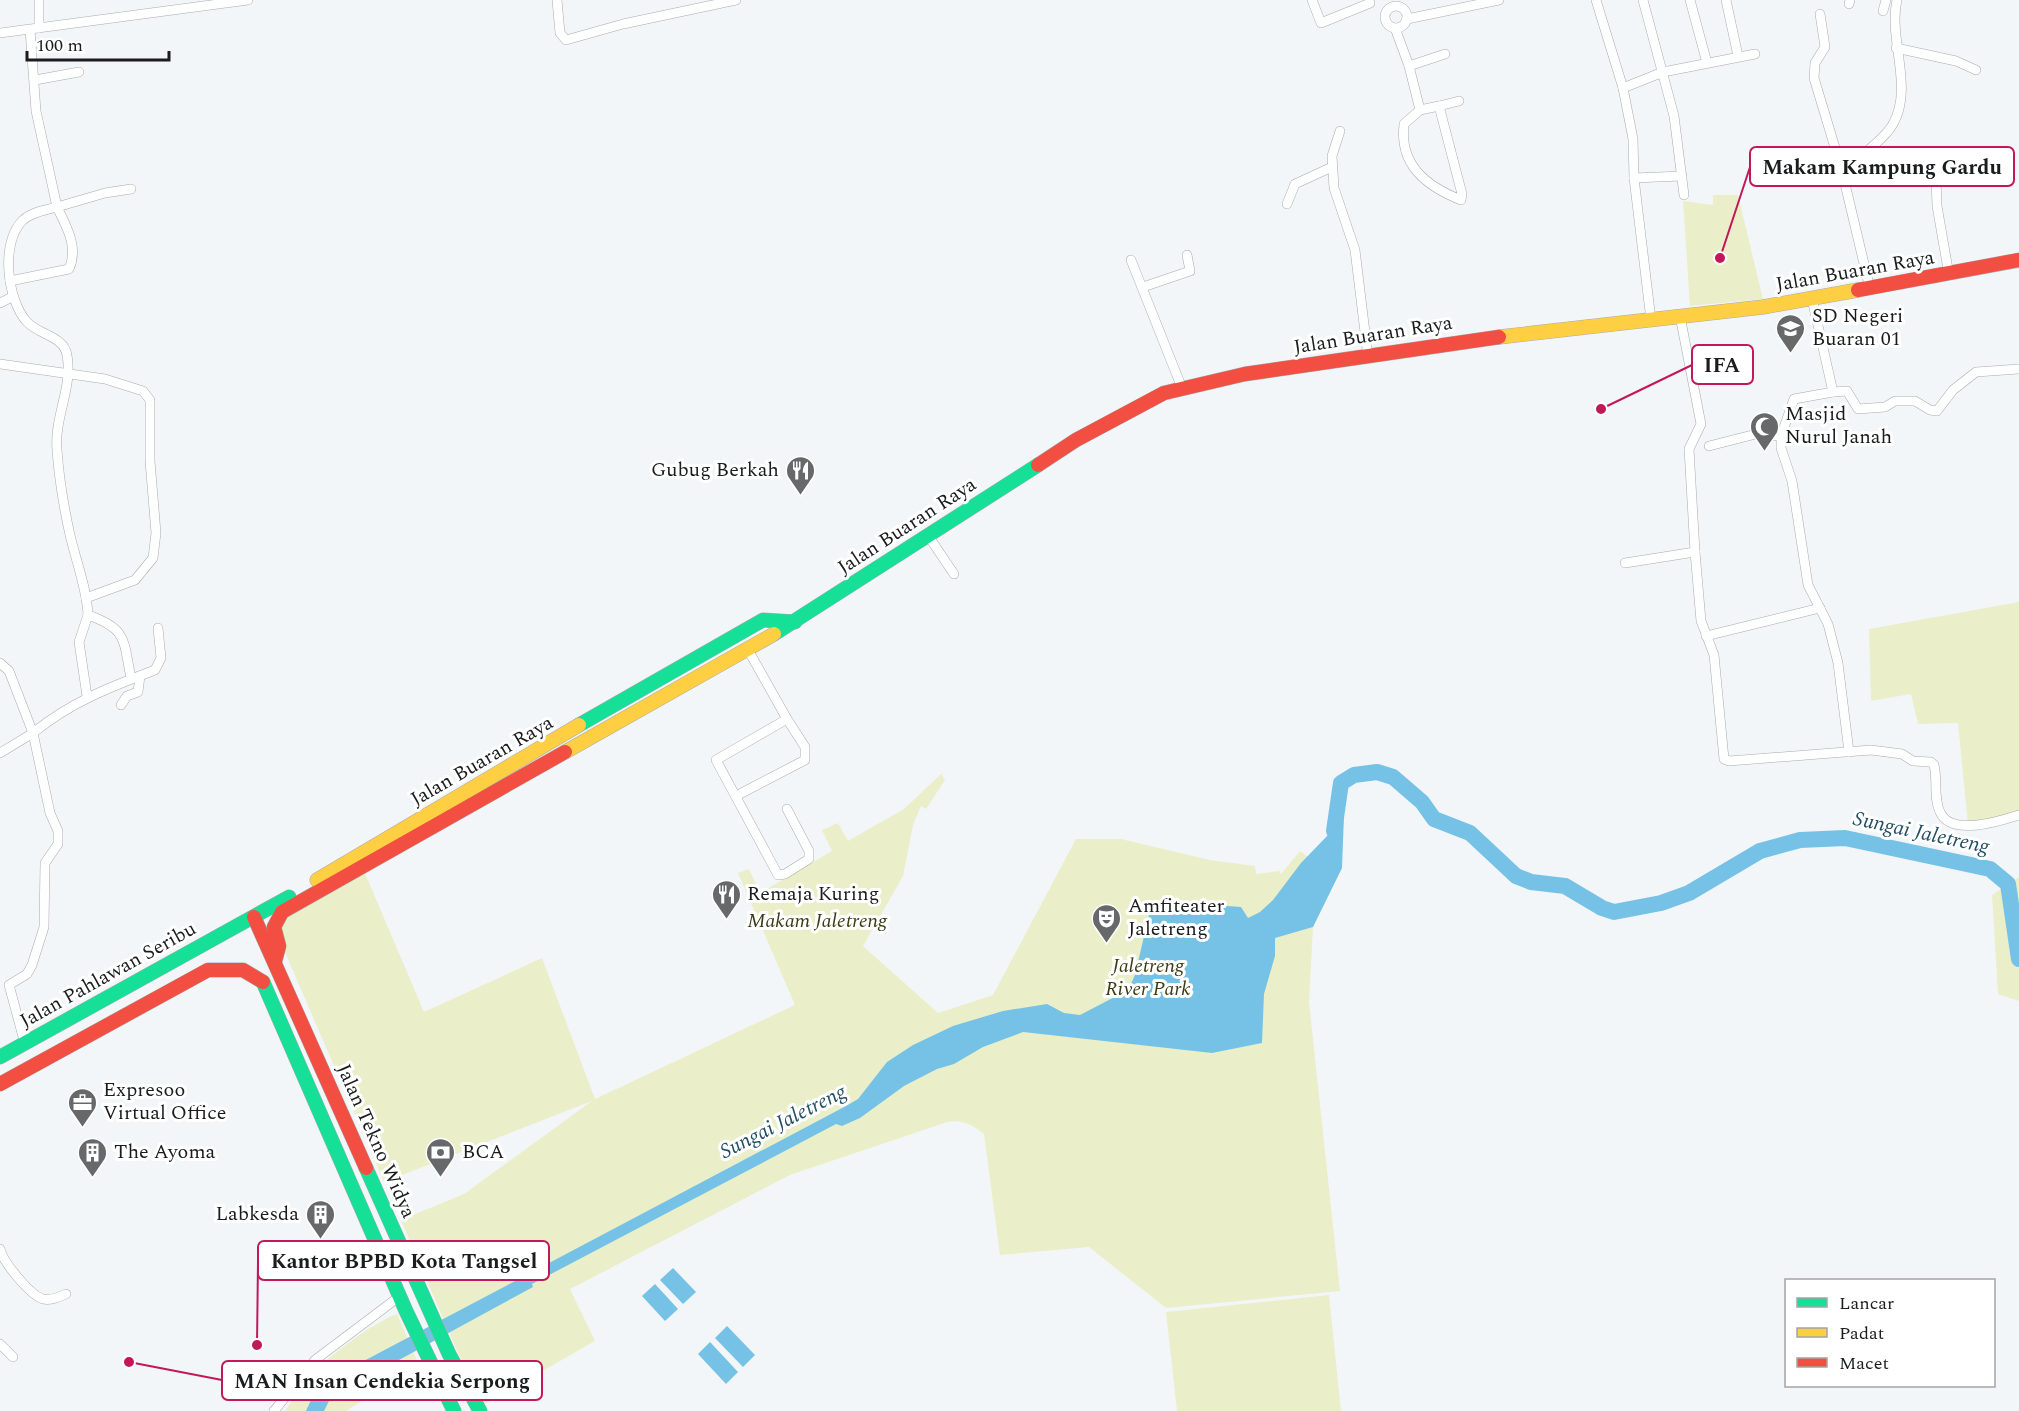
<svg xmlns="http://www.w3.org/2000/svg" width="2019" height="1411" font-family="Spectral,serif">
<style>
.green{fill:#eaefc9}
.water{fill:#76c2e6}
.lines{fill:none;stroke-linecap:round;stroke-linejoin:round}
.river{stroke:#76c2e6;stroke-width:16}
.street-casing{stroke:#a9abad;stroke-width:10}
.fast-casing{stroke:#a9abad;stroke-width:15}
.slow-casing{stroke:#a9abad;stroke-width:15}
.jam-casing{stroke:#a9abad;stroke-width:15}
.street{stroke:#fdfefe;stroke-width:9}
.fast{stroke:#16e098;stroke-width:14}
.slow{stroke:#ffcf43;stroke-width:14}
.jam{stroke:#f24e42;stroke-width:14}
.labels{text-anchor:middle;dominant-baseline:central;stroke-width:6;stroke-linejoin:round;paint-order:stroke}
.street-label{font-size:20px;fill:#1a1c1d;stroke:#fff}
.poi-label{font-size:20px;fill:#1a1c1d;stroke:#fff;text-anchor:start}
.park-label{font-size:20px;font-style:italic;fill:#3a3c13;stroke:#fff}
.water-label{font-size:21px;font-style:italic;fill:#234f64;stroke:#fff}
.leader{fill:none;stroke:#c2185b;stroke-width:2}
.callout-dot{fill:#c2185b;stroke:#fff;stroke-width:2}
.callout{fill:#fff;stroke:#c2185b;stroke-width:2}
.callout-label{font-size:21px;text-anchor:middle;font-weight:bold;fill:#1a1c1d}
</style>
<rect width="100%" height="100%" fill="#f3f6f8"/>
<g class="green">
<path d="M1713,195H1738L1763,299L1690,306L1683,201L1713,205Z"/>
<path d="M2019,602V811L1968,825L1958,723L1918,724L1911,694L1871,701L1869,629Z"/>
<path d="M941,774L945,780L926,809L921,806L913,825L903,876L863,946L938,1013L993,995L1076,839H1121L1210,860L1255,866L1256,874L1279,871L1281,874L1300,851L1307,856L1342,868L1313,927L1309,1002L1340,1291L1166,1308L1089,1247L1000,1255L984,1134C971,1124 963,1119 947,1122L790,1175L570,1289L595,1341L485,1404L458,1353L401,1220L464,1194L592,1101L384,1182L278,936L284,919L364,871L424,1012L542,958L595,1099L795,1005L738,873L749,869L760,893L832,851L822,830L838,823L848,841L904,809Z"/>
<path d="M2019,877V1001L1998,994L1992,895Z"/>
<path d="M1329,1295L1341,1411H1177L1166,1312Z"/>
<path d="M397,1314L419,1365L346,1411H285C294,1399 303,1384 313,1373C333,1353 371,1324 397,1314Z"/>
</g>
<g class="water">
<path d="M1333,806L1344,815L1342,868L1313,927L1275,938V956L1264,994L1262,1043L1212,1053L1023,1032L983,1047L954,1064L937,1069L904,1086L860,1118L842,1126L836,1124L532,1284L533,1287L331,1397L324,1411H306L315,1391L324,1382L846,1106L858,1099L887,1062L913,1045L953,1026L1003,1011L1047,1004L1064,1013L1080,1015L1128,990L1135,975L1151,906L1188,903L1241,907L1248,918L1260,912L1273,900L1301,863L1328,835Z"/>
<path d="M673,1268L696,1292L683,1304L660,1280Z"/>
<path d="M655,1284L678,1309L665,1321L642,1296Z"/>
<path d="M727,1326L755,1355L743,1367L715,1338Z"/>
<path d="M710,1342L738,1372L726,1384L698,1354Z"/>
</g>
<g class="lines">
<path class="river" d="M1334,831L1341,783L1354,775L1377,772L1393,777L1422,802L1434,819L1470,833L1516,876L1531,882L1565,886L1602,908L1614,912L1661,903L1689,893L1760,851L1800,840L1845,838L1990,869L2008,884L2019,959"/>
<defs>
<g id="street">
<path d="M39,0V28"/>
<path d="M557,0L560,33L566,40L623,24L736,0"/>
<path d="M1312,0L1321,23L1370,3"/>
<path d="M1596,0L1623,88L1633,139L1634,178L1651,320"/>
<path d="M1643,0L1674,116L1684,195"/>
<path d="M1690,0L1707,63"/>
<path d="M1726,0L1738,56"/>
<path d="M1849,4L1850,0"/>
<circle cx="1396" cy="17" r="11"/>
<path d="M1883,11L1886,0"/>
<path d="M1820,14L1825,47L1815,63L1814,78L1842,171"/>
<path d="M1407,19L1499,0"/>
<path d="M1395,28L1409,66L1420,110"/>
<path d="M30,30L36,111L57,207C46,210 32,212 23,220C0,242 7,300 27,322C39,335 64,336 67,355C73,388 54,417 57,450C59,478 64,508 70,535C76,561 87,589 88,615C128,629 123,640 131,678"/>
<path d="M0,33L248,0"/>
<path d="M1896,48L1956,61L1976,70"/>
<path d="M1409,66L1445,54"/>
<path d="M35,80L79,72"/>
<path d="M1623,88L1663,72L1755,54"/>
<path d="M1439,106L1462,194L1461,200C1426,186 1399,165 1404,124L1420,110Z"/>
<path d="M1439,106L1459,101"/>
<path d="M1340,131L1332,156L1334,188L1355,250L1368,357"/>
<path d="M1634,178L1682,176"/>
<path d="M1936,178L1937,206L1949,275"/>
<path d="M1287,204L1295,184L1332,167"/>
<path d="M1131,260L1182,388"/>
<path d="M10,281L69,269C79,247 66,226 57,207L105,193L131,189"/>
<path d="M1143,287L1190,271L1187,255"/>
<path d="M1870,289L1842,171C1856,160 1885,139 1893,124C1914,87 1888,39 1897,0"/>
<path d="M1812,299L1833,392L1794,399L1781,436V448L1792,481L1808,585L1828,624L1838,663L1849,752"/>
<path d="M0,303L12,297"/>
<path d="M1680,316L1701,424L1689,449L1695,552L1701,621L1714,655L1724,759L1729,761L1871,750L1902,754L1913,761L1931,762L1934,765C1938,781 1933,797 1940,812C1951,837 2000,821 2019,815"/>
<path d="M0,364L105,379L143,391L150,400V461L156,533L153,558L135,580L86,598"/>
<path d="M1833,392L1847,391L1858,409L1885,407L1895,401H1915L1930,410L1937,411L1953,390L1976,372L2019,369"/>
<path d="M1709,446L1756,434L1781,436"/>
<path d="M929,537L954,574"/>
<path d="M1625,563L1695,552"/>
<path d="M1706,636L1820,608"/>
<path d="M747,648L787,719L716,760L778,875L785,874L809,859V851L787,809"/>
<path d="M0,663L9,671L33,733C71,702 110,687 155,670L161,658L158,628"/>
<path d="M87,696L79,642L88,615"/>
<path d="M121,705L127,696L138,692L140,676"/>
<path d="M0,753L33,733L50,813L58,831V844L45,863L44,927L32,965L27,974L9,985L25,1044"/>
<path d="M736,796L805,760V747L787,719"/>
<path d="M0,1249C3,1262 30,1295 43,1299C50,1301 59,1297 66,1294"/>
<path d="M0,1344L13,1357"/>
<path d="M274,1411L315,1360L400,1296"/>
</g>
<g id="fast">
<path d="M774,634L1038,465"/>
<path d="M579,725L763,620L795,622"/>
<path d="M263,982L406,1311L454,1411"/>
<path d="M0,1057L289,897"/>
<path d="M366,1168L449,1354L480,1411"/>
</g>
<g id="slow">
<path d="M1499,337L1763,307L1858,290"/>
<path d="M565,752L774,634"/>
<path d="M317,880L579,725"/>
</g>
<g id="jam">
<path d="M1858,290L2019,260"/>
<path d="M1038,465L1076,440L1164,393L1245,374L1499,337"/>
<path d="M254,917L366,1168"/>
<path d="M275,961L279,946L274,927L282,912L565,752"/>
<path d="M0,1084L208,970H243L263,982"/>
</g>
</defs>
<use href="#street" class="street-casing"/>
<use href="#fast" class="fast-casing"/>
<use href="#slow" class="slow-casing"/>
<use href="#jam" class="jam-casing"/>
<use href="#street" class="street"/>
<use href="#fast" class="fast"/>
<use href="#slow" class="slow"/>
<use href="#jam" class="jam"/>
</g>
<defs>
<symbol id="school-pin" viewBox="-11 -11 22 30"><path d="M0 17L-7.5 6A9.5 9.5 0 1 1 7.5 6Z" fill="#66686a" stroke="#fff"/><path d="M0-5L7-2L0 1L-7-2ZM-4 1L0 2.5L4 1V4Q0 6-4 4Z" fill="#fff"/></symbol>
<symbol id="mosque-pin" viewBox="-11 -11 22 30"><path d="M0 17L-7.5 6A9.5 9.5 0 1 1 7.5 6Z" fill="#66686a" stroke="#fff"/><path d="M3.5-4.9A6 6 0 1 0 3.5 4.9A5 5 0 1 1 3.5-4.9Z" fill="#fff"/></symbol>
<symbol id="restaurant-pin" viewBox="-11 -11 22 30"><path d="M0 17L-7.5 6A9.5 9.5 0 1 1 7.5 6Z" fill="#66686a" stroke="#fff"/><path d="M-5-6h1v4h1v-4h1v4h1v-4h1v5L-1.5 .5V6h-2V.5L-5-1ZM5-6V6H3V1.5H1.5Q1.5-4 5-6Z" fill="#fff"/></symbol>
<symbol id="theatre-pin" viewBox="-11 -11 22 30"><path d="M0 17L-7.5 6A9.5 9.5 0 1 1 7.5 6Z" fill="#66686a" stroke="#fff"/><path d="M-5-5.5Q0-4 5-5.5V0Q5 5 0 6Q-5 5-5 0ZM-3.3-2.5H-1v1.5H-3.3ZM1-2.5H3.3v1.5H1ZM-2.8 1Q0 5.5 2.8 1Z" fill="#fff"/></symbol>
<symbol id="office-pin" viewBox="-11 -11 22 30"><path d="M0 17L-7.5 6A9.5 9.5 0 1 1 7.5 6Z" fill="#66686a" stroke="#fff"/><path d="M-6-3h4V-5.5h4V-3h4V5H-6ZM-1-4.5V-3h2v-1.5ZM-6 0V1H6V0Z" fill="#fff"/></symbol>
<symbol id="building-pin" viewBox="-11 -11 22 30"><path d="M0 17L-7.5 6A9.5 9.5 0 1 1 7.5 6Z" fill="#66686a" stroke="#fff"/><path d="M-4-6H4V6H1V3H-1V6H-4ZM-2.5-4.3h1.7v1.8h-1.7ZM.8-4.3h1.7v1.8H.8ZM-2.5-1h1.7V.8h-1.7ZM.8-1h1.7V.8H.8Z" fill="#fff"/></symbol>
<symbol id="bank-pin" viewBox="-11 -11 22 30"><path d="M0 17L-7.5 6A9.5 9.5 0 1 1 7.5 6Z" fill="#66686a" stroke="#fff"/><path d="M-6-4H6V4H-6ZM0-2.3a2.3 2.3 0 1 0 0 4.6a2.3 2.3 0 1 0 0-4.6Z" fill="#fff"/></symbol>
</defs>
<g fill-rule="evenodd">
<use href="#school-pin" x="1774" y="312" width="33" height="45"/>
<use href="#mosque-pin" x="1748" y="410" width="33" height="45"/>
<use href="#restaurant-pin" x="784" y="454" width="33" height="45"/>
<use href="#restaurant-pin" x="710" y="878" width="33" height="45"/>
<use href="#theatre-pin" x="1090" y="902" width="33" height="45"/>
<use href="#office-pin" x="66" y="1086" width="33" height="45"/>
<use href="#building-pin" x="76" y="1136" width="33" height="45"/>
<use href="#bank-pin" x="424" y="1136" width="33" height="45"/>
<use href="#building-pin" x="304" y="1198" width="33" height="45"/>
</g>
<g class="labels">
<g class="street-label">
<text transform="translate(1855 271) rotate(-10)">Jalan Buaran Raya</text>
<text transform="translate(1373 335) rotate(-9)">Jalan Buaran Raya</text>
<text transform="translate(907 526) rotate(-33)">Jalan Buaran Raya</text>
<text transform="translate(482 761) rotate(-30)">Jalan Buaran Raya</text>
<text transform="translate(108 975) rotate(-29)">Jalan Pahlawan Seribu</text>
<text transform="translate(376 1141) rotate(66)">Jalan Tekno Widya</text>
</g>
<g class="poi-label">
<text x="1812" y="316">SD Negeri<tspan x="1812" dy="23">Buaran 01</tspan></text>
<text x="1785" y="414">Masjid<tspan x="1785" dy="23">Nurul Janah</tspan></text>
<text x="779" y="470" text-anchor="end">Gubug Berkah</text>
<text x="747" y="894">Remaja Kuring</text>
<text x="1128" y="906">Amfiteater<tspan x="1128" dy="23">Jaletreng</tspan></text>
<text x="103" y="1090">Expresoo<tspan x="103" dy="23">Virtual Office</tspan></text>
<text x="114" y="1152">The Ayoma</text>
<text x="462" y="1152">BCA</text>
<text x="299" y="1214" text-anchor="end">Labkesda</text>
</g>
<g class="park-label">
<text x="817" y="921">Makam Jaletreng</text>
<text x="1148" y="966">Jaletreng<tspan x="1148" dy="23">River Park</tspan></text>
</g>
<g class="water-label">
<text transform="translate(1921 833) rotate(12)">Sungai Jaletreng</text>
<text transform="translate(783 1122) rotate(-27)">Sungai Jaletreng</text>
</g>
</g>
<path class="leader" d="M1720 258L1750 167M1601 409L1692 365M257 1345L258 1261M129 1362L222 1380"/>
<g class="callout-dot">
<circle cx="1720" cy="258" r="6"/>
<circle cx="1601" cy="409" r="6"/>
<circle cx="257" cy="1345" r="6"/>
<circle cx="129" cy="1362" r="6"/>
</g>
<g class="callout">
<rect x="1750" y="147" width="264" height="39" rx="6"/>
<rect x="1692" y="345" width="61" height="39" rx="6"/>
<rect x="258" y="1241" width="291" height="39" rx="6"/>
<rect x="222" y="1361" width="320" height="39" rx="6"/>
</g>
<g class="callout-label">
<text x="1882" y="174">Makam Kampung Gardu</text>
<text x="1722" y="372">IFA</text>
<text x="404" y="1268">Kantor BPBD Kota Tangsel</text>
<text x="382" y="1388">MAN Insan Cendekia Serpong</text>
</g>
<rect x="1785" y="1279" width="210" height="108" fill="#ffffff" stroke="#a3a4a5" stroke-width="1.5"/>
<rect x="1797" y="1298" width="30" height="9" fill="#16e098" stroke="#a3a4a5" stroke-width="1.5"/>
<text x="1839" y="1309" font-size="18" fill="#1a1c1d">Lancar</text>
<rect x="1797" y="1328" width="30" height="9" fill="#ffcf43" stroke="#a3a4a5" stroke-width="1.5"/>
<text x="1839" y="1339" font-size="18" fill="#1a1c1d">Padat</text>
<rect x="1797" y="1358" width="30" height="9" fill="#f24e42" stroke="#a3a4a5" stroke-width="1.5"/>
<text x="1839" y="1369" font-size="18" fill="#1a1c1d">Macet</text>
<path d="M27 51v9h142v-9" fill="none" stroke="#1a1c1d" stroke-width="3"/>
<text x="36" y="51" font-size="18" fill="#1a1c1d" stroke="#ffffff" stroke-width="4.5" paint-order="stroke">100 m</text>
</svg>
